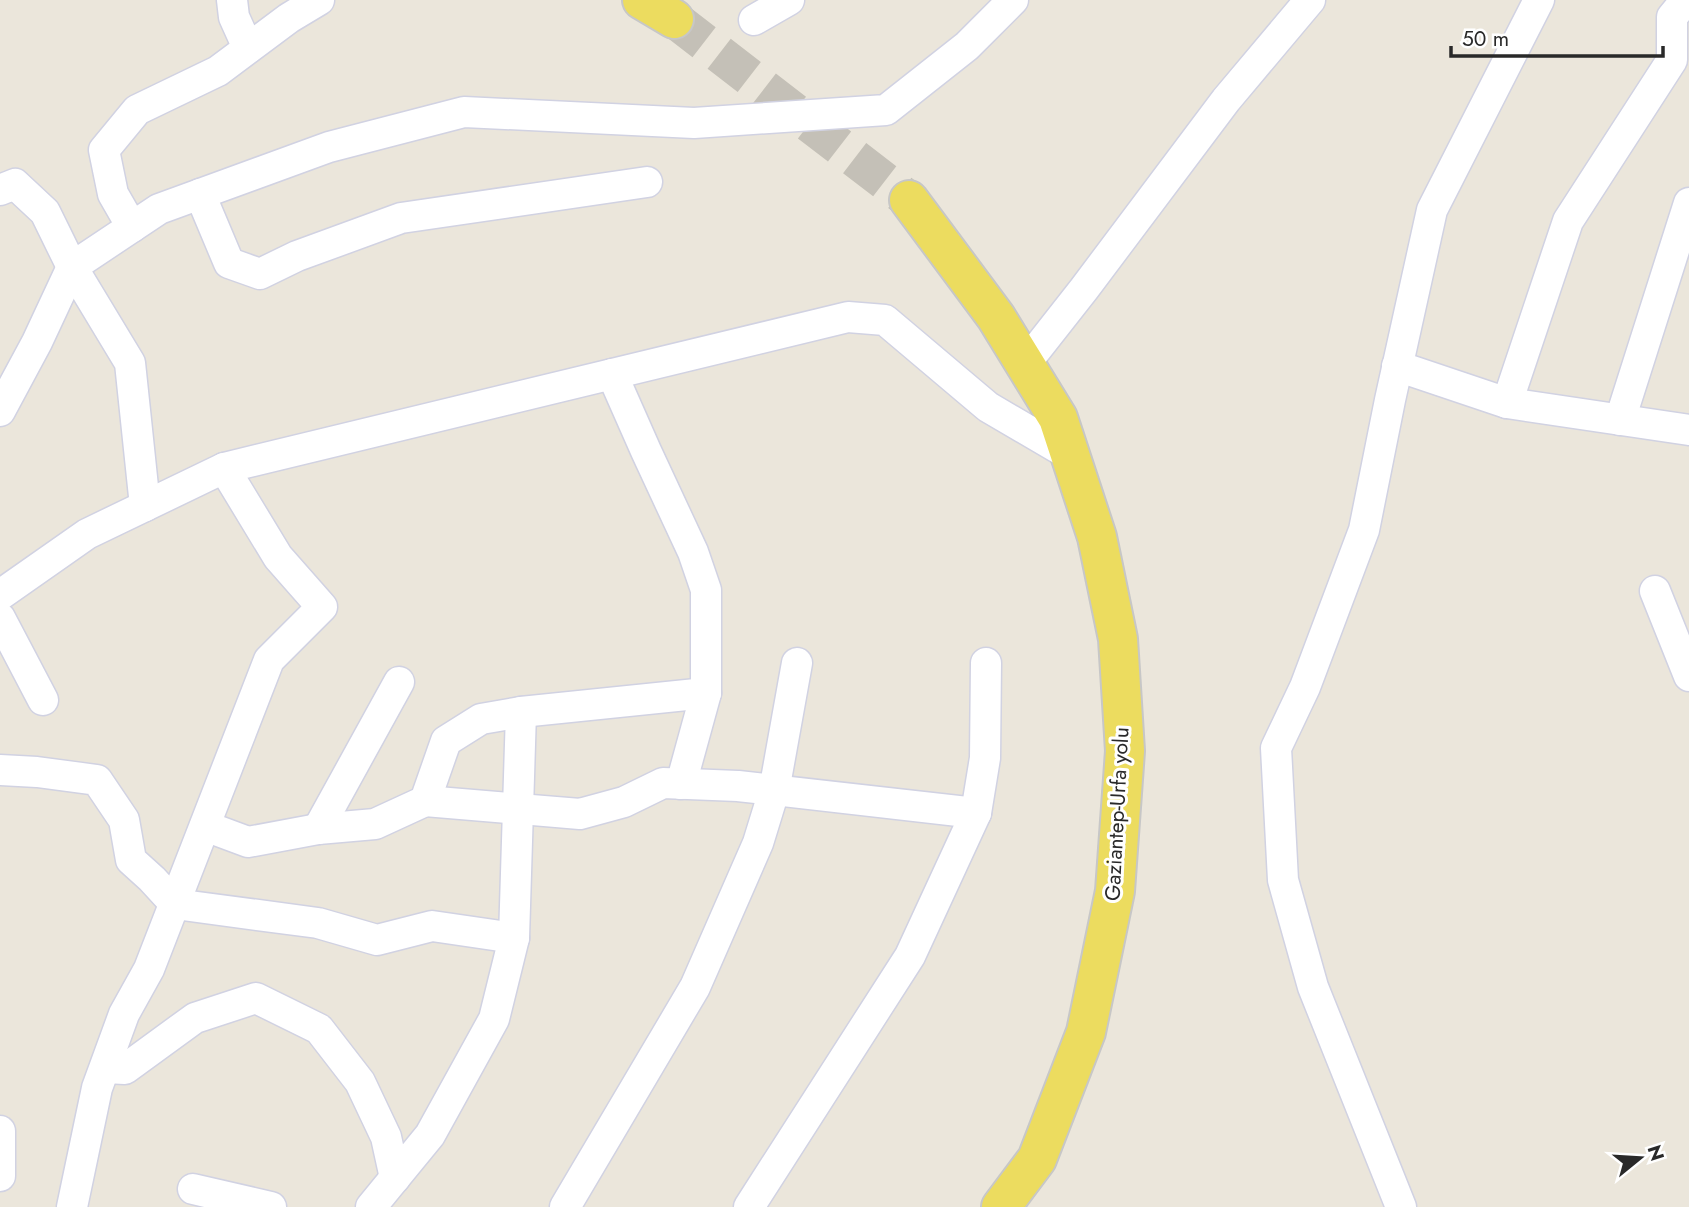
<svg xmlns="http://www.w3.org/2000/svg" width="1689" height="1207" font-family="Jost,sans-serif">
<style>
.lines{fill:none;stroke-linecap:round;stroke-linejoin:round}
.major-tunnel{stroke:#c4c0b7;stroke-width:38;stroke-dasharray:38 19;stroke-linecap:butt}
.minor-casing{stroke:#d1d2e2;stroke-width:33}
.major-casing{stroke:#c7c7c7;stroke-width:42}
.minor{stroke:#fff;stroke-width:30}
.major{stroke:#ecdc5f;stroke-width:38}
.labels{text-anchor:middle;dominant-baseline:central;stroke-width:6;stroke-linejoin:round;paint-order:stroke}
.street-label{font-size:21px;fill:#292929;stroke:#fff}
</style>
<rect width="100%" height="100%" fill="#ebe6db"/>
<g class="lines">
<path class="major-tunnel" d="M674,19L909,200"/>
<defs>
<g id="minor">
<path d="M232,0L234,17L248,48"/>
<path d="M754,20L789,0"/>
<path d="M0,190L15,184L45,212L72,267L130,363L145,506"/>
<path d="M200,194L229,263L260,274L297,256L401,218L647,182"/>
<path d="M132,227L113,194L104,150L137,110L218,71L289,18L319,0"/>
<path d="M1025,364L1084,289L1226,100L1310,0"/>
<path d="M1397,366L1507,403L1689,430"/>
<path d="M612,374L646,451L693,552L706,590V693L681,784"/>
<path d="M1507,403L1568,221L1672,60V17L1686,0"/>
<path d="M0,411L37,342L72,267L159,209L329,147L464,112L694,123L886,110L967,46L1013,0"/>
<path d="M1620,420L1689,203"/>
<path d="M1655,591L1689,676"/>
<path d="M0,595L87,534L224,468L848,317L885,320L988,407L1070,455"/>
<path d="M0,618L43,700"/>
<path d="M0,770L37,772L97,780L124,820L131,860L152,879L175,904L318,923L377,940L432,926L514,938"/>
<path d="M425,801L580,814L624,802L663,783L738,786L976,813"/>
<path d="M205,826L248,842L318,829L375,824L425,801L446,741L481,719L521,712L706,693"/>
<path d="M318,829L399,682"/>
<path d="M105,1068L125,1069L195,1018L256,998L319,1029L360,1082L386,1137L395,1178"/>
<path d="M0,1131V1176"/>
<path d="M193,1189L271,1207"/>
<path d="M72,1207L97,1088L124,1014L149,969L269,660L322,607L278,557L224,468"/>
<path d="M371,1207L430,1135L494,1019L514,938L521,712"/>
<path d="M565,1207L695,987L758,843L774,791L797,663"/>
<path d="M749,1207L910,956L976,813L985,758L986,663"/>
<path d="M1401,1207L1313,987L1283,880L1276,748L1305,687L1364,530L1390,400L1432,210L1539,0"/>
</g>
<g id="major">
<path d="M642,0L674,19"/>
<path d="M909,200L996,317L1058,418L1097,537L1118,639L1125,751L1115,891L1086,1032L1037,1159L1001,1207"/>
</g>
</defs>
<use href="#minor" class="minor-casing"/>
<use href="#major" class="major-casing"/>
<use href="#minor" class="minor"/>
<use href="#major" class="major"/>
</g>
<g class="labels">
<g class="street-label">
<text transform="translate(1117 814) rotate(-87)">Gaziantep-Urfa yolu</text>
</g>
</g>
<g transform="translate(1640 1158) rotate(72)" stroke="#ffffff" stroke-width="5" paint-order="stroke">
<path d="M0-5L12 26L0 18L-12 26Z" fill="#292929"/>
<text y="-10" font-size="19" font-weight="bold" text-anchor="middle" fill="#292929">N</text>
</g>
<path d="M1451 46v10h212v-10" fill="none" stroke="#292929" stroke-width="3.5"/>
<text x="1462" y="46" font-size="21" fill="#292929" stroke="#ffffff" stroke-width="5" paint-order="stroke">50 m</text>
</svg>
